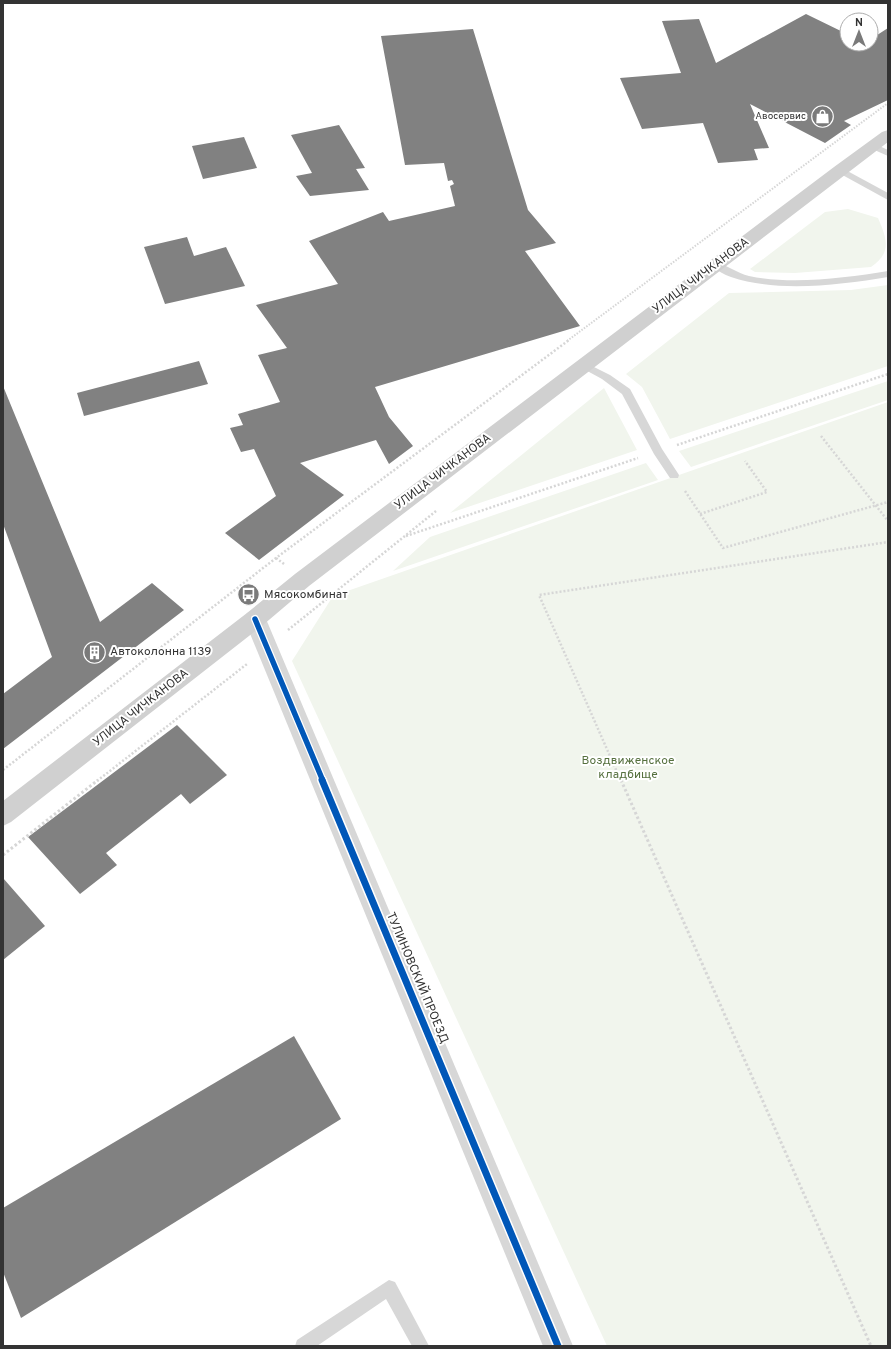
<svg xmlns="http://www.w3.org/2000/svg" width="891" height="1349" font-family="Overpass,sans-serif">
<style>
.green{fill:#f1f5ed}
.building{fill:#818181}
.lines{fill:none;stroke-linecap:round;stroke-linejoin:round}
.path-far2{stroke:#d6d6d6;stroke-width:2;stroke-dasharray:1.5 1.5;stroke-linecap:butt}
.path-far1{stroke:#d6d6d6;stroke-width:2.5;stroke-dasharray:2 2;stroke-linecap:butt}
.path{stroke:#d6d6d6;stroke-width:3;stroke-dasharray:2.5 2.5;stroke-linecap:butt}
.service{fill:#d7d7d7;fill-rule:evenodd}
.minor{fill:#d7d7d7;fill-rule:evenodd}
.secondary{fill:#d0d0d0;fill-rule:evenodd}
.cycleway-far1-casing{stroke:#fff;stroke-width:8}
.cycleway-casing{stroke:#fff;stroke-width:10}
.cycleway-far1{stroke:#0057b8;stroke-width:5.5}
.cycleway{stroke:#0057b8;stroke-width:7}
.labels{text-anchor:middle;dominant-baseline:central;stroke-width:4;stroke-linejoin:round;paint-order:stroke}
.far-poi-label{font-size:10px;fill:#333;stroke:#fff;text-anchor:end}
.street-label{font-size:12px;fill:#333;stroke:#fff}
.poi-label{font-size:12px;fill:#333;stroke:#fff;text-anchor:start}
.park-label{font-size:12px;fill:#56703f;stroke:#fff}
</style>
<rect width="100%" height="100%" fill="#fff"/>
<g class="green">
<path d="M848,209L878,218C888,241 891,253 871,267L795,273L755,272L750,269L825,212Z"/>
<path d="M888,285V366L670,439L642,387L626,374L729,293L851,290Z"/>
<path d="M888,381V400L691,467L679,451Z"/>
<path d="M604,388L637,450L450,513Z"/>
<path d="M888,402V1346H607L292,661L333,596Z"/>
<path d="M646,463L658,480L393,571L430,537Z"/>
</g>
<g class="building">
<path d="M806,14L847,34V44H871V39L888,28V100L844,121L851,125L825,143L750,104L769,148L754,149L758,160L718,163L703,123L642,129L620,78L681,73L662,21L699,19L716,63Z"/>
<path d="M473,29L528,210L556,243L525,251L580,326L375,387L389,417L413,446L389,464L376,440L300,463L344,495L259,560L225,533L276,496L254,449L241,452L230,428L243,425L238,414L280,402L258,355L287,348L256,305L338,284L309,241L383,212L389,221L455,206L450,186L454,184L452,180L448,181L444,163L405,165L381,36Z"/>
<path d="M339,125L365,168L356,169L369,190L310,196L296,176L312,173L291,135Z"/>
<path d="M244,137L257,168L203,179L192,146Z"/>
<path d="M187,237L194,256L226,247L245,286L165,304L144,247Z"/>
<path d="M199,361L208,384L84,416L77,393Z"/>
<path d="M3,386L100,622L152,583L184,610L3,749V694L52,657L3,524Z"/>
<path d="M177,725L227,775L190,804L181,794L106,853L117,865L80,894L28,837Z"/>
<path d="M3,878L45,926L3,960Z"/>
<path d="M294,1036L341,1119L21,1318L3,1272V1208Z"/>
</g>
<g class="lines">
<path class="path-far2" d="M567,341L888,103"/>
<g class="path-far1">
<path d="M821,436L888,521"/>
<path d="M677,445L888,374"/>
<path d="M685,491L723,548L888,502"/>
<path d="M700,514L767,492L745,461"/>
<path d="M406,536L638,458"/>
<path d="M276,558L284,564"/>
<path d="M288,630L436,511"/>
<path d="M3,770L276,558L569,340"/>
<path d="M97,781L247,664"/>
<path d="M621,781L539,595L888,542"/>
</g>
<g class="path">
<path d="M621,780L871,1346"/>
<path d="M3,855L98,780"/>
</g>
<g class="service">
<path d="M873,143L888,150V156L870,148L869,146L870,144Z"/>
<path d="M840,167L888,193V200L837,172L836,170L837,168Z"/>
<path d="M715,262C727,265 737,273 749,276C792,285 845,278 888,271V277C839,285 778,293 731,277C724,275 718,270 712,267L710,265Z"/>
<path d="M584,362L610,375L630,389L662,449L679,475L678,478H670L654,454L622,394L602,379L580,367L579,365Z"/>
<path d="M389,1280L395,1282L429,1346H412L386,1299L317,1346H295L297,1340Z"/>
</g>
<path class="minor" d="M255,610L263,613L266,619L573,1346H543L244,619L247,613Z"/>
<path class="secondary" d="M888,130V142L309,586L263,625L11,822L3,826V801L247,613L295,574L834,167L882,132Z"/>
<defs>
<path id="cycleway-far1" d="M255,619L323,781"/>
<path id="cycleway" d="M322,780L558,1346"/>
</defs>
<use href="#cycleway-far1" class="cycleway-far1-casing"/>
<use href="#cycleway" class="cycleway-casing"/>
<use href="#cycleway-far1" class="cycleway-far1"/>
<use href="#cycleway" class="cycleway"/>
</g>
<defs>
<symbol id="shop-disc" viewBox="-11 -11 22 22"><circle r="9.5" fill="#7a7a7a" stroke="#fff"/><path d="M-5-2.5h2.3a2.7 3.5 0 0 1 5.4 0H5L5.5 6h-11ZM-1.5-2.5h3a1.5 2.3 0 0 0-3 0Z" fill="#fff"/></symbol>
<symbol id="bus-disc" viewBox="-11 -11 22 22"><circle r="9.5" fill="#7a7a7a" stroke="#fff"/><path d="M-5-6H5V4H4V6H2V4H-2V6H-4V4H-5ZM-3.5-4V0h7V-4ZM-3.5 1.2v1.5H-2V1.2ZM2 1.2v1.5H3.5V1.2Z" fill="#fff"/></symbol>
<symbol id="building-disc" viewBox="-11 -11 22 22"><circle r="9.5" fill="#7a7a7a" stroke="#fff"/><path d="M-4-6H4V6H1V3H-1V6H-4ZM-2.5-4.3h1.7v1.8h-1.7ZM.8-4.3h1.7v1.8H.8ZM-2.5-1h1.7V.8h-1.7ZM.8-1h1.7V.8H.8Z" fill="#fff"/></symbol>
</defs>
<g fill-rule="evenodd">
<use href="#shop-disc" x="810" y="104" width="25" height="25"/>
<use href="#bus-disc" x="236" y="582" width="25" height="25"/>
<use href="#building-disc" x="82" y="640" width="25" height="25"/>
</g>
<g class="labels">
<g class="far-poi-label">
<text x="806" y="116">Авосервис</text>
</g>
<g class="street-label">
<text transform="translate(701 276) rotate(-37)">УЛИЦА ЧИЧКАНОВА</text>
<text transform="translate(443 472) rotate(-37)">УЛИЦА ЧИЧКАНОВА</text>
<text transform="translate(141 708) rotate(-38)">УЛИЦА ЧИЧКАНОВА</text>
<text transform="translate(417 978) rotate(67)">ТУЛИНОВСКИЙ ПРОЕЗД</text>
</g>
<g class="poi-label">
<text x="264" y="595">Мясокомбинат</text>
<text x="110" y="652">Автоколонна 1139</text>
</g>
<g class="park-label">
<text x="628" y="761">Воздвиженское<tspan x="628" dy="14">кладбище</tspan></text>
</g>
</g>
<rect width="891" height="1349" fill="none" stroke="#333333" stroke-width="8"/>
<g transform="translate(859 32)"><circle r="19" fill="#ffffff" stroke="#adadad"/>
<path d="M0-3L7 15L0 10L-7 15Z" fill="#7a7a7a"/>
<text y="-6" font-size="11" font-weight="bold" text-anchor="middle" fill="#333333">N</text>
</g>
</svg>
